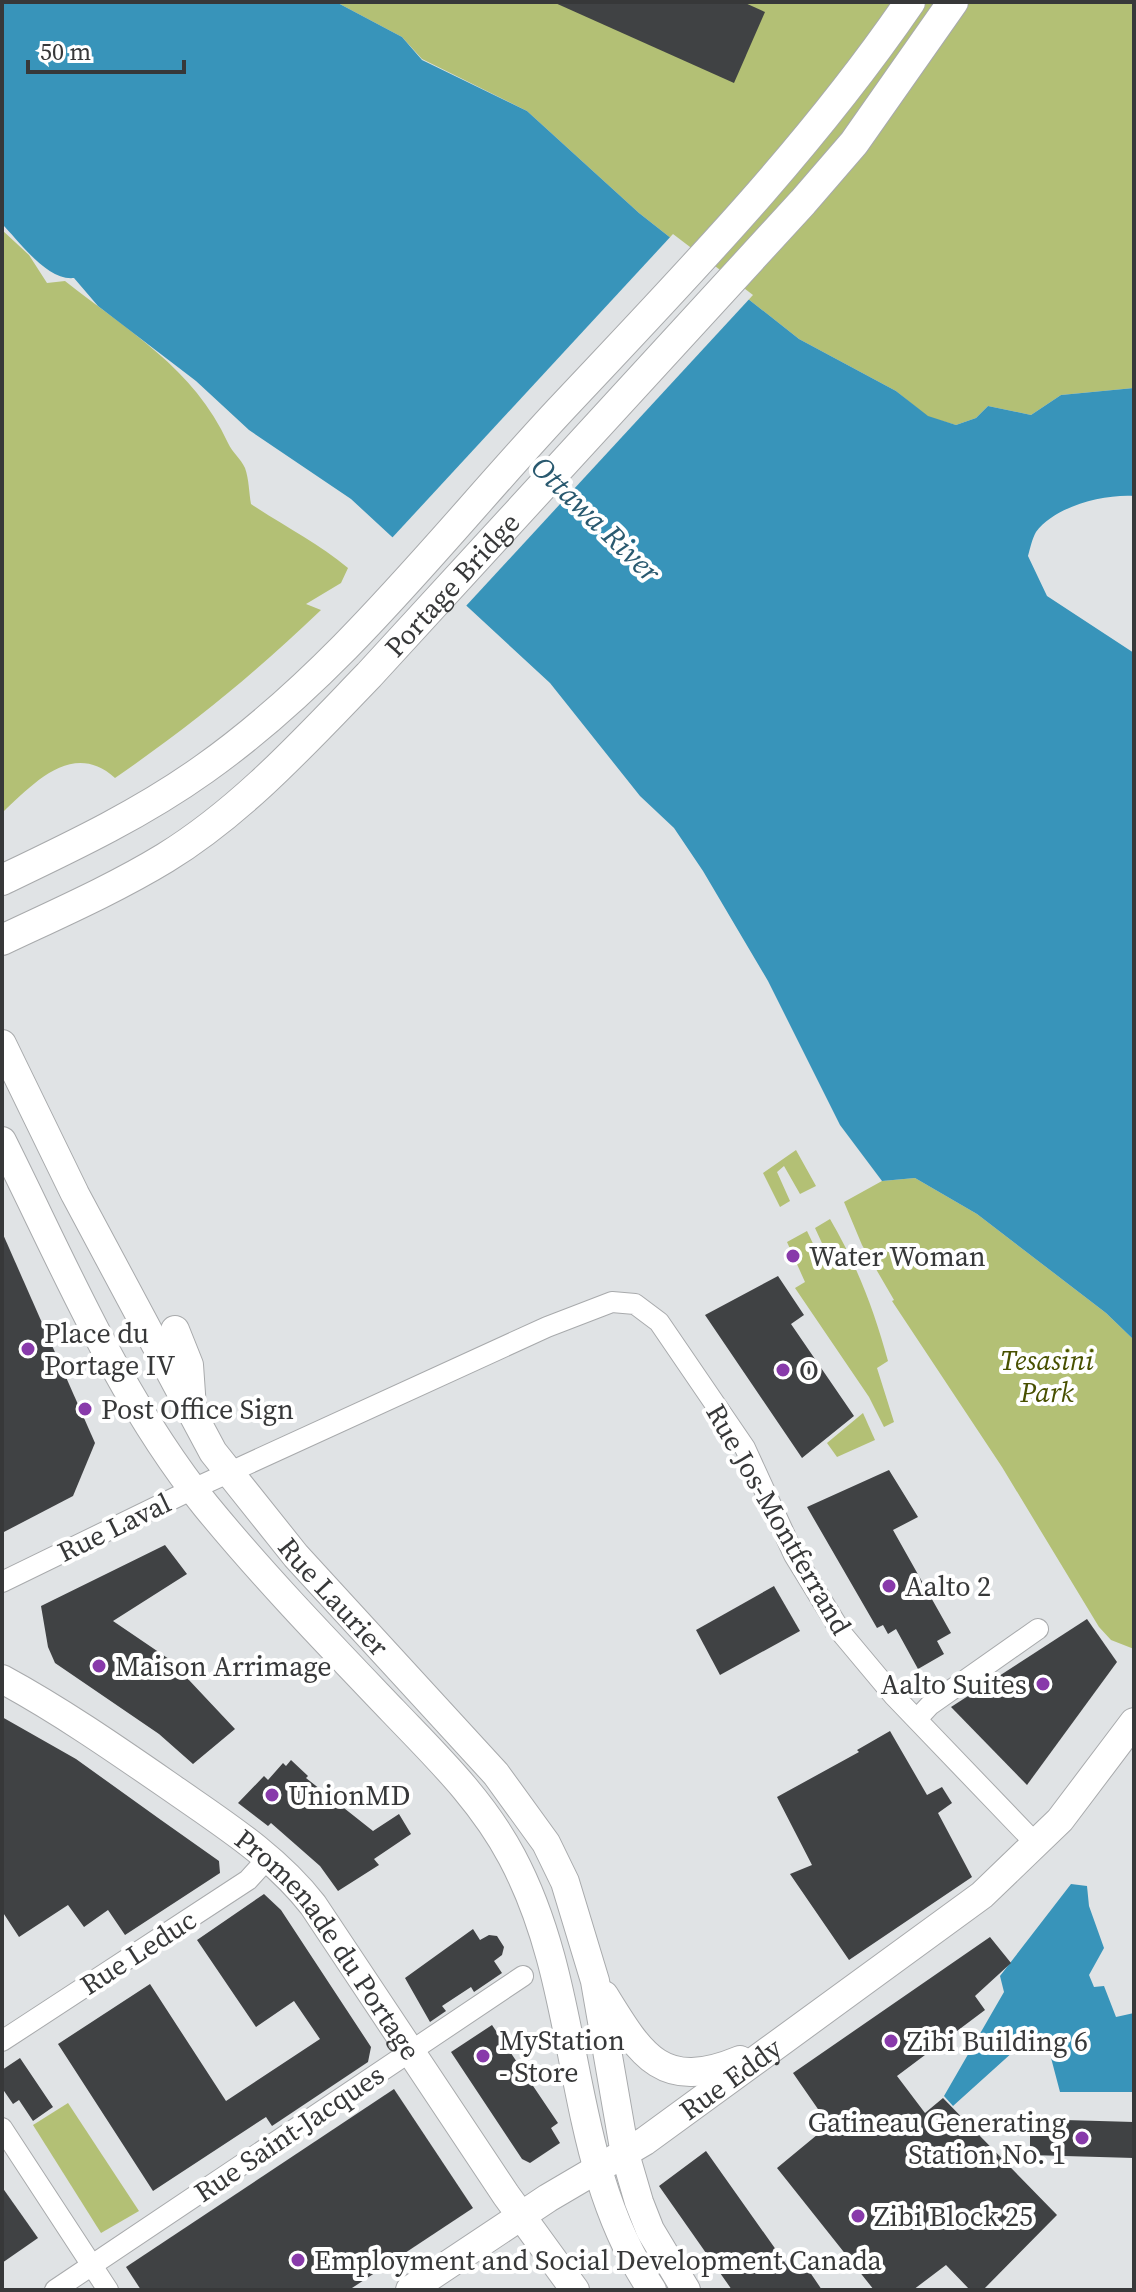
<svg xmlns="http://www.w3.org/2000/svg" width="1136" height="2292" font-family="'Source Serif 4',serif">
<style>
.green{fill:#b3c075}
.water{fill:#3894ba}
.pier{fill:#e0e3e5}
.building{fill:#404244}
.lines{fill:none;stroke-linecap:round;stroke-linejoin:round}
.street-casing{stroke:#a8aaac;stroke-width:22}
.secondary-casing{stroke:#a8aaac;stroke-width:30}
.primary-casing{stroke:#a8aaac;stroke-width:32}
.street{stroke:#fff;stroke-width:20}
.secondary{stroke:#fff;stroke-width:28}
.primary{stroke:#fff;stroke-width:30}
.poi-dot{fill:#883aaa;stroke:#fff;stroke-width:3}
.labels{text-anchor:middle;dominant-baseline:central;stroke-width:8;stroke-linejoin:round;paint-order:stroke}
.street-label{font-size:28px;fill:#373839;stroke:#fff}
.poi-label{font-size:28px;fill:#373839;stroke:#fff;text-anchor:start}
.park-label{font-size:28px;font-style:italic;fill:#485000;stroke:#fff}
.water-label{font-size:30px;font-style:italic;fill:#29596f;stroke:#fff}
</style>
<rect width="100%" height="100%" fill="#e0e3e5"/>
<g class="green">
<path d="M336,2H1134V388L1061,395L1031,415L988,406L976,418L956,425L928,417L896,391L799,339L639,213L527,111L422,59L402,37Z"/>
<path d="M2,230L29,255L47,283L65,281C128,331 194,368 228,443C232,452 241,459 245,468C249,479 249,493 251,504C284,526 318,543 348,568L341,583L306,604L321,610C253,675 192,725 115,778C73,740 34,783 2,813Z"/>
<path d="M796,1150L816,1186L800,1194L784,1166L777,1172L790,1201L780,1207L763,1173Z"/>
<path d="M915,1178L977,1214L1106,1313L1134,1340V1649L1111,1640L1099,1627L1002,1467L892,1301L894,1300L862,1245L844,1202L882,1181Z"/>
<path d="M830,1219C857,1265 874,1310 888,1361L877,1368L894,1422L884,1427L869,1397L795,1288L805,1282L787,1242L807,1231L820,1258L827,1254L815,1228Z"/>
<path d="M863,1413L875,1440L837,1457L827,1443Z"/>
<path d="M68,2103L139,2211L101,2233L33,2125Z"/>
</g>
<g class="water">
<path d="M2,2H336L402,37L422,60L527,111L639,213L799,339L896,391L928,416L956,425L976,418L988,406L1031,415L1061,395L1134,388V496C1104,494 1055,506 1036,532C1032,539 1030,549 1028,556L1047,596L1134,653V1340L1106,1313L977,1214L915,1178L882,1181L840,1125L768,981L703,871L674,828L640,796L550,683L351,499L249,430L196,381L98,306L74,278C47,281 20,242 2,224Z"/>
<path d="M1071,1884L1087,1886L1089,1906L1104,1948L1089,1975L1094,1987L1104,1986L1116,2017L1134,2013V2092H1060L1045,2035L1014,2051L953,2106L944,2096L1004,1992L1000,1976Z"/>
</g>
<path class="pier" d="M673,234L753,295L465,607L391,539Z"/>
<g class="building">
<path d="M553,2H743L765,12L734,83Z"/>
<path d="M2,1232L95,1443L73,1496L2,1533Z"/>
<path d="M778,1276L804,1315L791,1324L854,1416L802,1458L705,1315Z"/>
<path d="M889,1470L918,1517L893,1530L951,1633L937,1641L944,1654L918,1669L896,1629L888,1634L883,1625L877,1628L807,1507Z"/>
<path d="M165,1545L187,1574L113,1621L191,1674L188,1679L235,1729L193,1764L159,1734L55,1663L48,1647L41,1606Z"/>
<path d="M774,1586L800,1631L720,1675L696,1630Z"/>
<path d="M1087,1619L1117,1662L1027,1785L951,1707Z"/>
<path d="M2,1717L76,1759L161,1820L219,1861L220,1873L125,1935L108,1910L84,1927L68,1905L19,1937L2,1911Z"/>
<path d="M890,1731L927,1795L942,1787L952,1803L938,1813L972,1877L849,1960L790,1874L812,1865L777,1797L859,1752L857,1750Z"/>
<path d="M291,1760L308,1776L306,1778L373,1831L399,1814L411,1834L374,1859L379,1865L338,1891L320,1866L271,1823L268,1826L238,1803L264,1776L268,1780L283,1763L286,1766Z"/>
<path d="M264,1894L281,1910L371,2047L368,2062L272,2126L266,2117L153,2191L58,2044L150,1984L226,2101L320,2039L294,2001L256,2027L197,1940Z"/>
<path d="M473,1929L480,1940L489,1935L497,1936L504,1947L502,1955L494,1961L502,1973L474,1992L471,1987L442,2006L446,2011L430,2022L405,1978Z"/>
<path d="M990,1937L1011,1963L975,1996L985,2010L897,2076L925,2113L943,2098L1057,2215L983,2290H970L946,2265L913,2290H874L777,2168L829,2125L793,2073Z"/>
<path d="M492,2025L558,2123L551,2128L560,2143L530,2163L522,2159L451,2052Z"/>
<path d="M20,2058L53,2107L33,2121L19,2100L13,2104L2,2088V2070Z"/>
<path d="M394,2089L473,2208L349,2290H141L126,2267Z"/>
<path d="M1030,2119L1134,2122V2158L1030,2155Z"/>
<path d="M706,2151L791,2271L803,2262L822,2290H732L659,2186Z"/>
<path d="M2,2187L38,2238L2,2263Z"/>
</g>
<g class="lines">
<defs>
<g id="street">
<path d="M2,1582L193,1489L547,1327L612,1302L635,1304L659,1322L745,1448L794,1555L843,1635L894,1696L1037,1845"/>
<path d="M917,1719L930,1705L1038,1629"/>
<path d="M2,2041L248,1880L268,1858"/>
<path d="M2,2128L108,2290"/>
<path d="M55,2290L523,1976"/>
</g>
<g id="secondary">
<path id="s1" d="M2,1044L75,1194L213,1452L296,1556L496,1774L546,1843L565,1882L595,1981L625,2154L639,2202L650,2230L686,2290"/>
<path d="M2,1141C64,1265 119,1398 206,1506C265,1578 329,1644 393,1711C436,1756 482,1800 512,1857C586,1996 563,2158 652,2290"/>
<path d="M175,1330L189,1365L192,1408"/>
<path id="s2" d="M2,1679C61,1711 117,1750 172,1788C222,1823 275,1856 313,1905L506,2195L575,2290"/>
<path d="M604,1995C642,2057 663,2092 740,2060"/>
<path id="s3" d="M410,2290L548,2198L645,2141L982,1895L1060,1820L1134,1722"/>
</g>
<g id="primary">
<path d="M2,880C71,847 141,814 204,769C341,672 446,532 560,410C683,279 808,151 910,2"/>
<path id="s4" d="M2,940C57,914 114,889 165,858C243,810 306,740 369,675L803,202L854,143L953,2"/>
</g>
</defs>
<use href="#street" class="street-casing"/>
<use href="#secondary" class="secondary-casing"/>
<use href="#primary" class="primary-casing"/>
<use href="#street" class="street"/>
<use href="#secondary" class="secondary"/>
<use href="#primary" class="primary"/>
</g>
<g class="poi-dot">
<circle cx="793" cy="1256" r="8"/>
<circle cx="28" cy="1349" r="8"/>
<circle cx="783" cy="1370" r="8"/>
<circle cx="85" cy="1409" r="8"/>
<circle cx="889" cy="1586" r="8"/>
<circle cx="99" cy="1666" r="8"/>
<circle cx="1043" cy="1684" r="8"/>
<circle cx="272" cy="1795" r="8"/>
<circle cx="891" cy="2041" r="8"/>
<circle cx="483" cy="2056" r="8"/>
<circle cx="1082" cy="2138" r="8"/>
<circle cx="858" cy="2216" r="8"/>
<circle cx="298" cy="2260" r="8"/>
</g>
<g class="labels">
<g class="street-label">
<text stroke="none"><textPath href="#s4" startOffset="580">Portage Bridge</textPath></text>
<text transform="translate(779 1519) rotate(60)">Rue Jos-Montferrand</text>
<text transform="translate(114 1527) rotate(-26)">Rue Laval</text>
<text stroke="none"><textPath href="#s1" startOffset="648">Rue Laurier</textPath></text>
<text stroke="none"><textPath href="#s2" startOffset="426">Promenade du Portage</textPath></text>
<text transform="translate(138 1952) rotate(-33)">Rue Leduc</text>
<text stroke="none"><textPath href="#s3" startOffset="384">Rue Eddy</textPath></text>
<text transform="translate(289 2133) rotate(-34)">Rue Saint-Jacques</text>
</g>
<g class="poi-label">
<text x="809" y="1256">Water Woman</text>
<text x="44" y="1333">Place du<tspan x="44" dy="32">Portage IV</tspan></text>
<text x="799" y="1370">O</text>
<text x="101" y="1409">Post Office Sign</text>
<text x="905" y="1586">Aalto 2</text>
<text x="115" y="1666">Maison Arrimage</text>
<text x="1027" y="1684" text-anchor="end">Aalto Suites</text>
<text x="288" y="1795">UnionMD</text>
<text x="499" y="2040">MyStation<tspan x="499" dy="32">- Store</tspan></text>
<text x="907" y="2041">Zibi Building 6</text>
<text x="1066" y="2122" text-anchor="end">Gatineau Generating<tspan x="1066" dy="32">Station No. 1</tspan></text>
<text x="874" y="2216">Zibi Block 25</text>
<text x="314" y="2260">Employment and Social Development Canada</text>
</g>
<g class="park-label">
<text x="1047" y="1360">Tesasini<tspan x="1047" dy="32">Park</tspan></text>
</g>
<g class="water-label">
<text transform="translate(596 519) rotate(44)">Ottawa River</text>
</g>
</g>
<rect width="1136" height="2292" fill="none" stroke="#373839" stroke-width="8"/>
<path d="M28 60v12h156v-12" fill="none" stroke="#373839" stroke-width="4"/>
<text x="40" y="60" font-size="24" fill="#373839" stroke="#ffffff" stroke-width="6" paint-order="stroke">50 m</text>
</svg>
